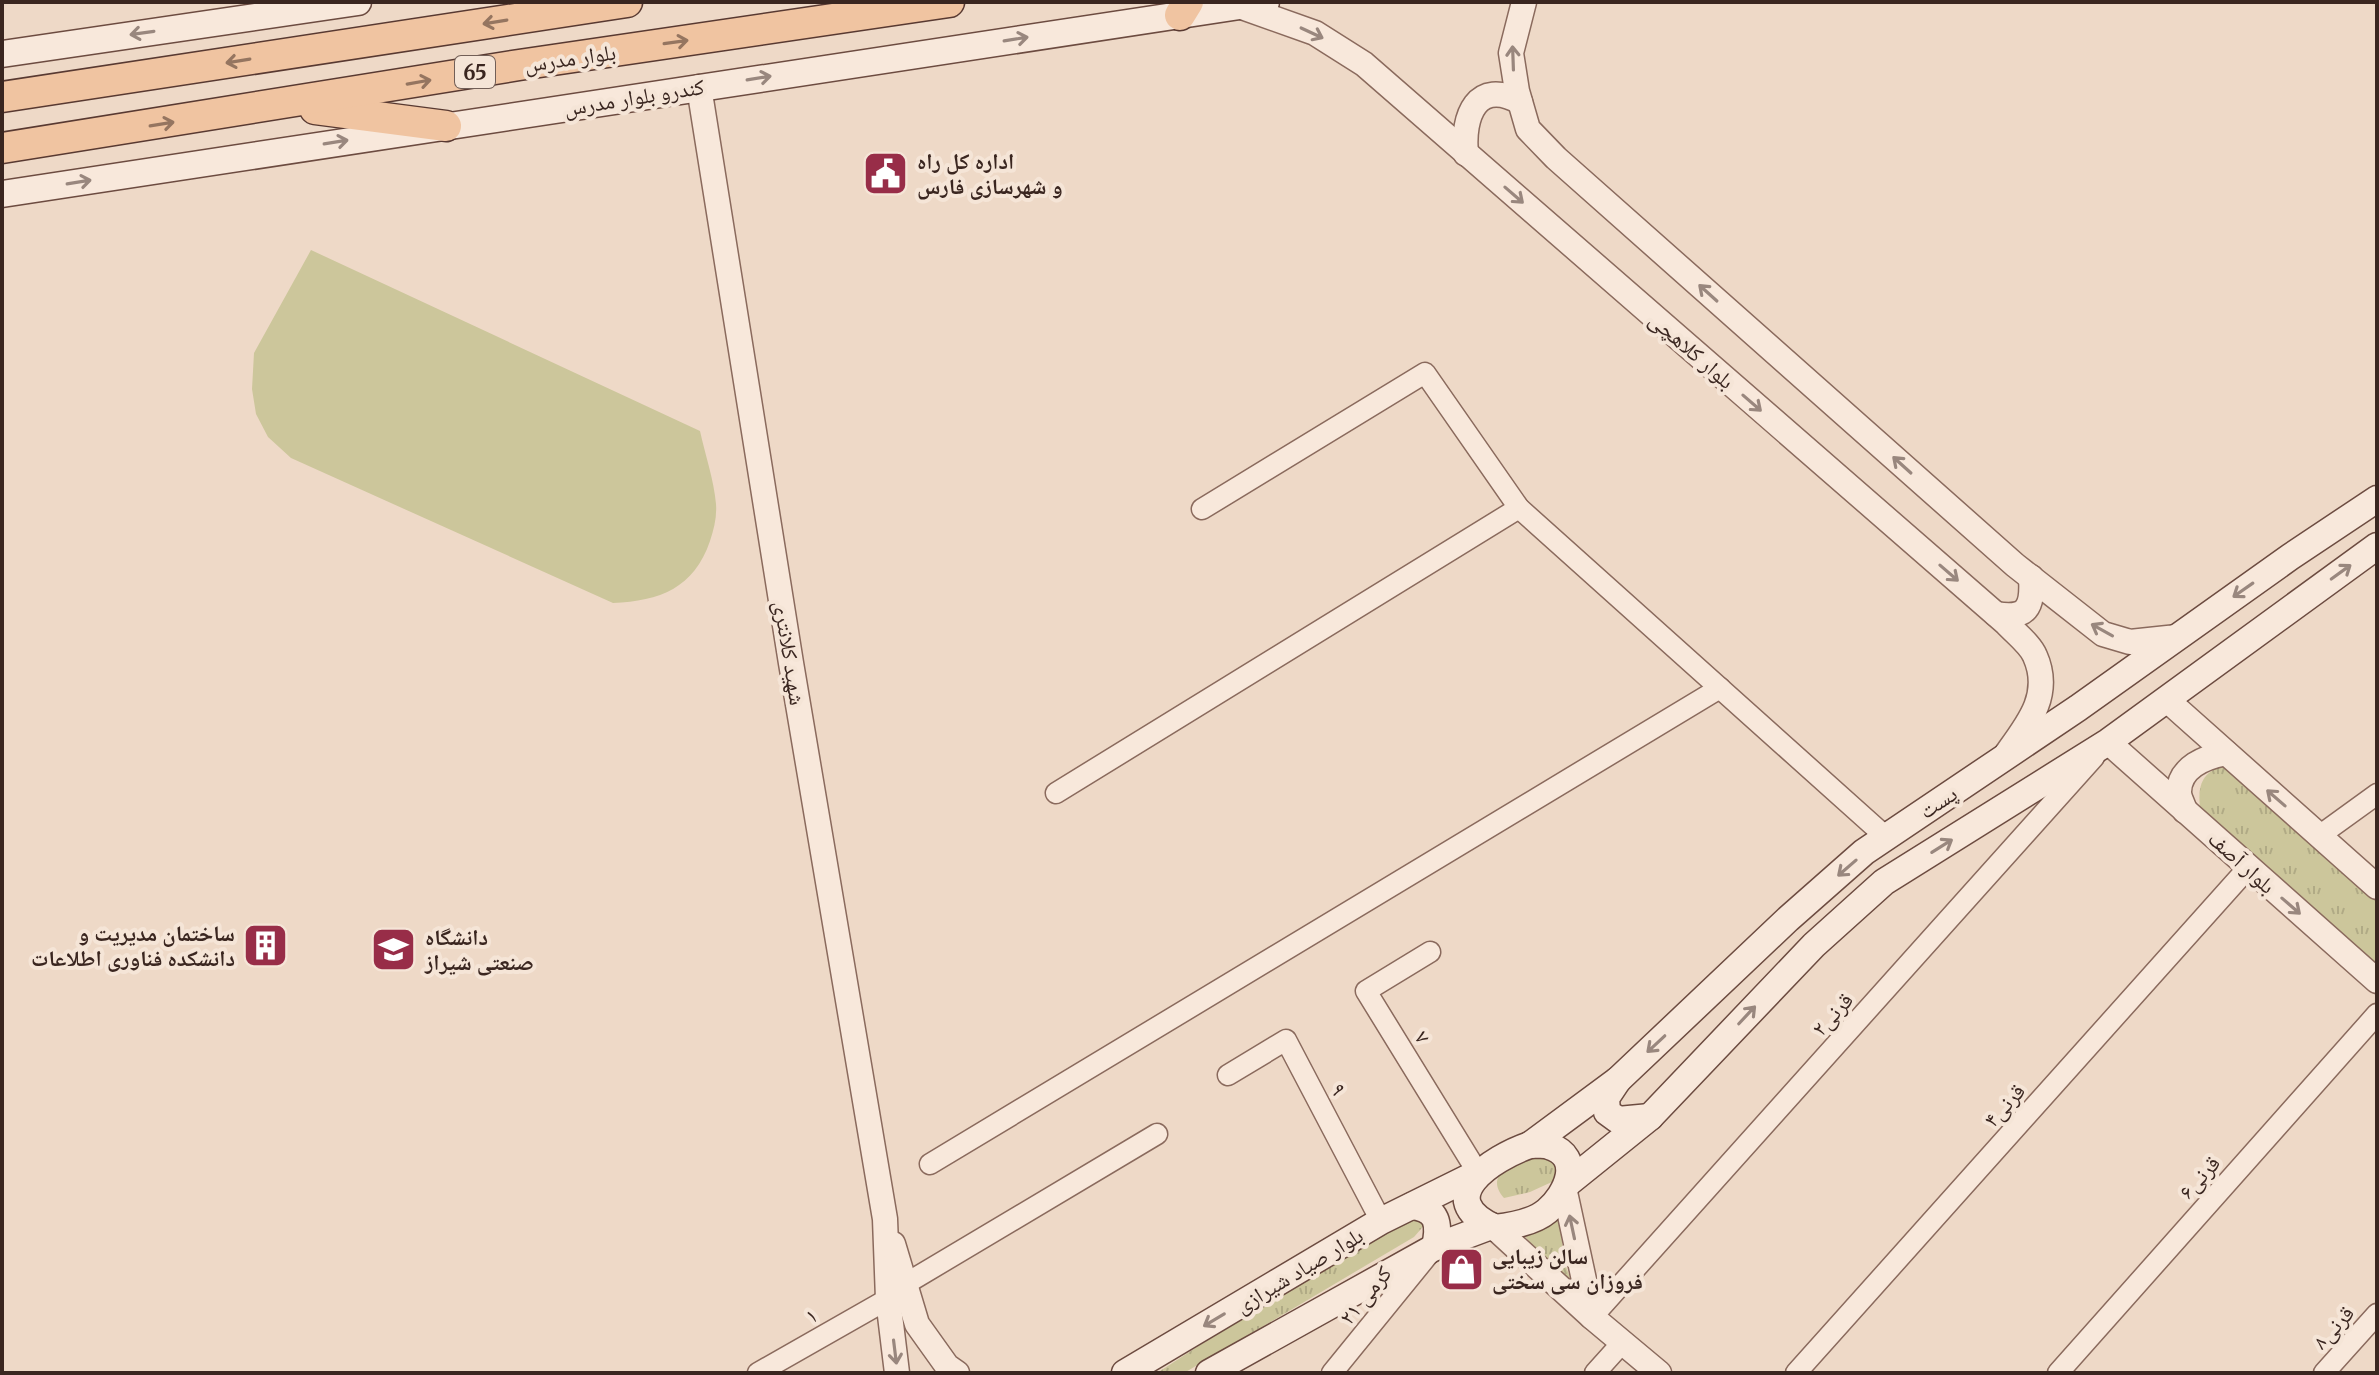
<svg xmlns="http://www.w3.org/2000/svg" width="2379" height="1375" font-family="Merriweather,'Noto Naskh Arabic',serif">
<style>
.grass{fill:url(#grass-tufts)}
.pitch{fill:#ccc69b}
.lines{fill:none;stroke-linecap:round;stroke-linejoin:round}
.minor-casing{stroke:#8a6a5d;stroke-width:23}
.tertiary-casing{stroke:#8a6a5d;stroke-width:27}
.secondary-casing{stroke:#6c4b40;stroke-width:29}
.primary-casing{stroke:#583931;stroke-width:33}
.minor{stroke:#f8e8db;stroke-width:20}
.tertiary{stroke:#f8e8db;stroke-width:24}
.secondary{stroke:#f8e8db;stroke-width:26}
.primary{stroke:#f0c4a1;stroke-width:30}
.oneway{stroke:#957560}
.oneway2{stroke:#99877e}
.labels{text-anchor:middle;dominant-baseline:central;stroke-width:8;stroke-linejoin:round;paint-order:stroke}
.shield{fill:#f5e5d7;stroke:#725f57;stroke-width:2}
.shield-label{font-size:20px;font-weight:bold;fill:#3a2620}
.street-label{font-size:22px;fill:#3a2620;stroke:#f5e5d7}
.poi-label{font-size:22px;font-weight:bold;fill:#3a2620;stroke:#f5e5d7;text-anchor:start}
</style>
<defs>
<pattern id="grass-tufts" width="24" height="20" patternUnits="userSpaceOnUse" patternTransform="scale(2)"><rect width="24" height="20" fill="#ccc69b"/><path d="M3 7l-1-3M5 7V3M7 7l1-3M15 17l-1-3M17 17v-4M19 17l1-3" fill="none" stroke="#b0aa85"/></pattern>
</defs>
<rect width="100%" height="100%" fill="#eed9c7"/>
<g class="grass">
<path d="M2220,767L2229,768L2377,898V965L2200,808C2198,789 2200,774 2220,767Z"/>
<path d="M1543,1149L1559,1165L1554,1181L1530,1192L1504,1198C1480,1171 1524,1158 1543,1149Z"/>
<path d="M1421,1212L1428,1221L1414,1237L1184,1373H1157L1280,1293Z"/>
<path d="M1559,1219L1565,1264L1578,1299L1523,1234Z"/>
</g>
<path class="pitch" d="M311,250L700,431C705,454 714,480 716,504C717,517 714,529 710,541C694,588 660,601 613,603L291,458L268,437L256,414L252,389L254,353Z"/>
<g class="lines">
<defs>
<g id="minor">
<path d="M1202,509L1425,373L1519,508L1886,837"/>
<path d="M1056,793L1519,508"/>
<path d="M2319,836L2377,794"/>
<path d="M1430,952L1366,991L1478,1173"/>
<path d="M1228,1075L1286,1040L1381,1221"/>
<path d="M930,1164L1720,688"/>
<path d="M907,1283L1157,1134"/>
<path d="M1592,1317L2094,757"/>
<path d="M758,1373L888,1299"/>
<path d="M1332,1373L1428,1255"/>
<path d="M1595,1373L1622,1343"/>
<path d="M1796,1373L2248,868"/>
<path d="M2058,1373L2377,1014"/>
<path d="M2324,1373L2377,1314"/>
</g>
<g id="tertiary">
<path d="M1524,2L1511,53L1517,91L1528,129L1556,158L2015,565L2103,634L2130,642L2177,637"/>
<path d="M1239,6L1315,33L1364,64L2006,623C2015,633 2030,644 2035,656C2052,694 2029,723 2007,753"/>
<path d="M699,87L791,663L885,1219L888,1299L897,1373"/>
<path d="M1466,154C1462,116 1477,78 1520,102"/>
<path d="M1996,614C2027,619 2033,608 2031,577"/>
<path d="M2167,700L2377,887"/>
<path d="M2108,742L2377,981"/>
<path d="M2185,811C2184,806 2179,798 2179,792C2179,767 2206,757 2226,753"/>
<path d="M1565,1192L1592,1317"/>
<path d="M1495,1228L1592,1317L1659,1373"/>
<path d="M893,1244L917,1324L947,1366L957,1373"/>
</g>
<g id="secondary">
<path d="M2,54L358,2"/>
<path d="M2,194L1266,2"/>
<path d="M1618,1080L1606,1098L1607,1112L1618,1120L1650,1117"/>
<path d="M1530,1145L1618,1080L1788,919L1864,852L2078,708L2290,557L2377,499"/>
<path d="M1530,1145C1536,1145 1544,1144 1549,1146C1584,1157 1567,1194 1547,1211C1534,1222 1512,1226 1495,1228C1430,1198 1492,1158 1530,1145Z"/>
<path d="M1568,1183L1650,1117L1814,945L1884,882L2108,742L2377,546"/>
<path d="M1412,1206C1438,1209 1440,1224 1435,1247"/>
<path d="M1125,1373L1381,1221L1478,1173"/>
<path d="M1209,1373L1435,1247L1491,1226"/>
</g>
<g id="primary">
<path d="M1180,15L1188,2"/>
<path d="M2,97L627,2"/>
<path d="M315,109L446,126"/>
<path d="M2,148L519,65L949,2"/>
</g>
</defs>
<use href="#minor" class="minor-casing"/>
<use href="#tertiary" class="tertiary-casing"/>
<use href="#secondary" class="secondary-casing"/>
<use href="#primary" class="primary-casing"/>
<use href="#minor" class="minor"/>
<use href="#tertiary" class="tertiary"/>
<use href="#secondary" class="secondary"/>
<use href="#primary" class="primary"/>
</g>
<defs><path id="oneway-shaft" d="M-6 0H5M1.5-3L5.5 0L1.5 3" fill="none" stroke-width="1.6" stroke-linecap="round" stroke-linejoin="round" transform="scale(2)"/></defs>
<g class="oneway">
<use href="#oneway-shaft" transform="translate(495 22) rotate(171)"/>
<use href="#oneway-shaft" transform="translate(676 42) rotate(-8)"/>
<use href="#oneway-shaft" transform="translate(238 61) rotate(171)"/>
<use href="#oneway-shaft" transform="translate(419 82) rotate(-10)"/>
<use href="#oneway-shaft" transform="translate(162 124) rotate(-9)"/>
</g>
<g class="oneway2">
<use href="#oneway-shaft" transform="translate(142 33) rotate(172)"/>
<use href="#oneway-shaft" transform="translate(1312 33) rotate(25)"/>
<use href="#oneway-shaft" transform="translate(1016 39) rotate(-9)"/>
<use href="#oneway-shaft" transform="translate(1513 58) rotate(-92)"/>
<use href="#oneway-shaft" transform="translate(759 78) rotate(-9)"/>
<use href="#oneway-shaft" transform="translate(336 142) rotate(-9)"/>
<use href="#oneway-shaft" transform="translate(79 182) rotate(-9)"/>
<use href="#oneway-shaft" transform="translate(1514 195) rotate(41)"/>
<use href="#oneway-shaft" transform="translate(1708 293) rotate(-138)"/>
<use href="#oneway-shaft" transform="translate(1752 403) rotate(41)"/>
<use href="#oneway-shaft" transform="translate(1902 465) rotate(-138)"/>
<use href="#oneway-shaft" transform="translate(2341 572) rotate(-36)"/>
<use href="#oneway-shaft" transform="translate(1949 573) rotate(41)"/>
<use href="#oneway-shaft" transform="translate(2243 590) rotate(145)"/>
<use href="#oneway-shaft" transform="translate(2102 630) rotate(-151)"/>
<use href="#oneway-shaft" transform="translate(2276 798) rotate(-139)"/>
<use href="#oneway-shaft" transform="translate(1942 846) rotate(-32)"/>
<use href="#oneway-shaft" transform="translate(1847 868) rotate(139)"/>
<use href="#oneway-shaft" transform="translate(2291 906) rotate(41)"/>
<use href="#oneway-shaft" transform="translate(1747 1015) rotate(-47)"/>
<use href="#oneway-shaft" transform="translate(1656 1044) rotate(137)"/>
<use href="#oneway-shaft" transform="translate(1572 1227) rotate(-102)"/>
<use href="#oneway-shaft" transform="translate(1214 1320) rotate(149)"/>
<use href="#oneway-shaft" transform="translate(895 1352) rotate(83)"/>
</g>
<defs>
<symbol id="civic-square" viewBox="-11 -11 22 22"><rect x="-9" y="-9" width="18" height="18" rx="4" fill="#982d48" stroke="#f5e5d7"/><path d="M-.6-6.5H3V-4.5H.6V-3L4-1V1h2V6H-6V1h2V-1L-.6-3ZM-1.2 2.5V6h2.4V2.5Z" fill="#fff"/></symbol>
<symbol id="building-square" viewBox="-11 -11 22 22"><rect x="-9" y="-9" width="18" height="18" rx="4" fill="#982d48" stroke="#f5e5d7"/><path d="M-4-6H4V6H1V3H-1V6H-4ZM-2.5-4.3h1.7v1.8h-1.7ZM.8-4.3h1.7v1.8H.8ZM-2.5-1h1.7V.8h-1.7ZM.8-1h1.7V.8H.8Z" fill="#fff"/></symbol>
<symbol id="university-square" viewBox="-11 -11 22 22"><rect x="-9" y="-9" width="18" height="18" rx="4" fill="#982d48" stroke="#f5e5d7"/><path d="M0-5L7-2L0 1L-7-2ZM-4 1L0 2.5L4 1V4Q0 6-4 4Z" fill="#fff"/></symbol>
<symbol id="shop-square" viewBox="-11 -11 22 22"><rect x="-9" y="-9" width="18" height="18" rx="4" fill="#982d48" stroke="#f5e5d7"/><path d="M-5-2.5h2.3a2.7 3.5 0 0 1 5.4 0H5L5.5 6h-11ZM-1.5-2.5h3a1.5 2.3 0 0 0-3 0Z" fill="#fff"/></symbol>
</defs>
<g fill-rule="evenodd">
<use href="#civic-square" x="860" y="148" width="51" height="51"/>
<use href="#building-square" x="240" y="920" width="51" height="51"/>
<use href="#university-square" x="368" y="924" width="51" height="51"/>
<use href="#shop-square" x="1436" y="1244" width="51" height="51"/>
</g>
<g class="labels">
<rect class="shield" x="455" y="56" width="40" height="32" rx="6"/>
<g class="shield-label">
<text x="475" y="72">65</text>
</g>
<g class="street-label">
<text transform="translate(570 58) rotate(-8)">بلوار مدرس</text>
<text transform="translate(634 97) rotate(-9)">کندرو بلوار مدرس</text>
<text transform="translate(1692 350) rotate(41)">بلوار کلاهچی</text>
<text transform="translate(790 653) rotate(81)">شهید کلانتری</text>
<text transform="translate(1938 802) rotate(-34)">پست</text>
<text transform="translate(2242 862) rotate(42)">بلوار آصف</text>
<text transform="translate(1832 1014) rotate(-48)">قرنی۲</text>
<text transform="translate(1423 1037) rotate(58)">۷</text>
<text transform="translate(1339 1089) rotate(62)">۹</text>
<text transform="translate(2004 1105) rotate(-48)">قرنی۴</text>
<text transform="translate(2199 1177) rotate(-48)">قرنی۶</text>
<text transform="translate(1299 1270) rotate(-31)">بلوار صیاد شیرازی</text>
<text transform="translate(1365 1295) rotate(-51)">کرمی ۲۱</text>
<text transform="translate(811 1315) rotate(-30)">۱</text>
<text transform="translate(2333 1327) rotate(-48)">قرنی۸</text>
</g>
<g class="poi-label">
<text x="917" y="161">اداره کل راه<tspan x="917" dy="25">و شهرسازی فارس</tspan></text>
<text x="235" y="933" text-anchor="end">ساختمان مدیریت و<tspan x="235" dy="25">دانشکده فناوری اطلاعات</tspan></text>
<text x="425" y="937">دانشگاه<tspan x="425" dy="25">صنعتی شیراز</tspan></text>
<text x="1492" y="1256">سالن زیبایی<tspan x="1492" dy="25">فروزان سی سختی</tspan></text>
</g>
</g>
<rect width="2379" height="1375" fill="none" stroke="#3a2620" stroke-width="8"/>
</svg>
